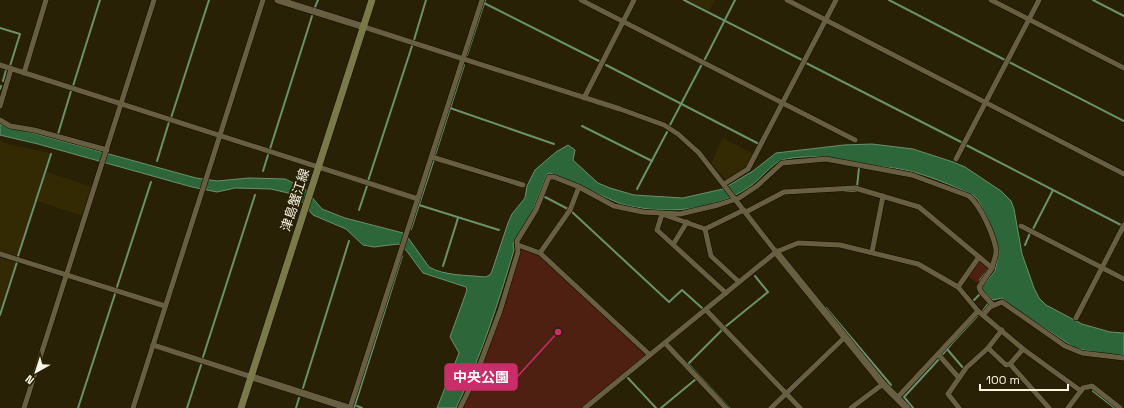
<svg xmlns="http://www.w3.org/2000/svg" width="1124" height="408" font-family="'Space Grotesk','Noto Sans JP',sans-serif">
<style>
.built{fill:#332903}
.green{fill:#4e2011}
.water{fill:#2d6639;stroke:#6a916c}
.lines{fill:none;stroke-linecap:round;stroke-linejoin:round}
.stream{stroke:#6a916c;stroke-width:2}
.minor-casing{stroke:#110a00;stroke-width:6}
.tertiary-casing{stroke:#110a00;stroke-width:8}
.secondary-casing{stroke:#110a00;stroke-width:8}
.minor{stroke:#685f42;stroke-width:5}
.tertiary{stroke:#685f42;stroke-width:7}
.secondary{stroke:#79794a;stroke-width:7}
.labels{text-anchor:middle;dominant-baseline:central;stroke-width:4;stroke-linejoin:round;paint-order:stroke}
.street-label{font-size:13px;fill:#f9f5e4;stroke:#292105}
.leader{fill:none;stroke:#c82e69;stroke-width:1.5}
.callout-dot{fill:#c82e69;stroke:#292105;stroke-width:1.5}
.callout{fill:#c82e69;stroke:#c82e69;stroke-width:1.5}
.callout-label{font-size:14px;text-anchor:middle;font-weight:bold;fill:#fff}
</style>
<rect width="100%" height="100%" fill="#292105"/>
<g class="built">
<path d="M688,0H715L709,11Z"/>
<path d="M723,138L754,154L748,165L727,181L711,163Z"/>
<path d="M0,140L7,144L50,153L17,257L0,251Z"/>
<path d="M47,172L92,187L83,216L37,201Z"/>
<path d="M0,256L16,261L0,311Z"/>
</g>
<g class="green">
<path d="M522,249L538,255L646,353L645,356L581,408H463L502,311L520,251Z"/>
<path d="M978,260L988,269L978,284L967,275Z"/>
</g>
<path class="water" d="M0,124L196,178L217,181L249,178L285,179L304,188L322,209L345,218L403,233L409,239L429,267C445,276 467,275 485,277L490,275L492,271L508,223L512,214L525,198L527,186L535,170L556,152L568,145L575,150L573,160L575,162L598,183L610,188L634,195L683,198L723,189L753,171L776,153L844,145L872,144L913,149L953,162L965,167L1001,191L1011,201L1014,209L1022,254L1034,288L1039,298L1046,305L1082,324L1110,332L1124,333V355H1108L1075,348L1011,306L1002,298L993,300L982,290V287L995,271L999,252L988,219L978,200L973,195C951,185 928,175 905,170C892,167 879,167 866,164C838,159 810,153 782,160C773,163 760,179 752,185C715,212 664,215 621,204L550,173L547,174L532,212L513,244L514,250C498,304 481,357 456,408H437L459,353L450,337L467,290L466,287L423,273L406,250L398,244L374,247L363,245L346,229L313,215L299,199L288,193L271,189L235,188L217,192L192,187L38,144L4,136L0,135Z"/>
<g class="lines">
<g class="stream">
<path d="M684,0L802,60"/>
<path d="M889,0L1007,61"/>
<path d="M1093,0L1124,16"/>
<path d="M484,3L599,61"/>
<path d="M315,7L318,0"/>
<path d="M0,28L20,34L10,66"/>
<path d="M414,40L426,0"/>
<path d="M467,55L485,0"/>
<path d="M704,61L735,0"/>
<path d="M1009,62L1124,121"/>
<path d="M806,63L963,143"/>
<path d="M606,65L759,144"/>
<path d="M3,81L6,70"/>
<path d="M73,86L100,0"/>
<path d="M0,89L1,86"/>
<path d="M450,108L554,144"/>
<path d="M171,118L209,0"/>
<path d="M670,125L702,64"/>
<path d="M582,126L652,161"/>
<path d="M58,134L71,91"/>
<path d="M966,145L1121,225"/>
<path d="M270,149L312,16"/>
<path d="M435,155L464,65"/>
<path d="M157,161L169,122"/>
<path d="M263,171L268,155"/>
<path d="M368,181L412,46"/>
<path d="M857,187L859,168"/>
<path d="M637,189L667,132"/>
<path d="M845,191H857"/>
<path d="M545,197L568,209"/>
<path d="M419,205L499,230"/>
<path d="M359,210L367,186"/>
<path d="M571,211L669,302L682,290L702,308"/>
<path d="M411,229L434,159"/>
<path d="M1032,231L1053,190"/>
<path d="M1025,245L1030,233"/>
<path d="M18,256L51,154"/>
<path d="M443,266L458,218"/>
<path d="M980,280L988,270"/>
<path d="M117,287L151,182"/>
<path d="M973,301L979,295"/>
<path d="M826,308L891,385"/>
<path d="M982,312L988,304"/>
<path d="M0,315L17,262"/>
<path d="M725,327L768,292L755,276"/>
<path d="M721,329L722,330L688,364L729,408"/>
<path d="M947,349L964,369"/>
<path d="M942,355L952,343L977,316"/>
<path d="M203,357L255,195"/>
<path d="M628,378L656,408"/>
<path d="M303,388L349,241"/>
<path d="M1093,391L1115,408"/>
<path d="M357,406L362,408"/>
<path d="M78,408L115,294"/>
<path d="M187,408L201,365"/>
<path d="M296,408L299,398"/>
<path d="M354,408L402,256"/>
<path d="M661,408L696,379"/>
<path d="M913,408L904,397L939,359"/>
</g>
<defs>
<g id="minor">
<path d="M581,0L855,140"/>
<path d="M787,0L1124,174"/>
<path d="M991,0L1124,68"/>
<path d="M364,27L620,109L664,125L678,134L699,153L776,252"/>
<path d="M0,65L418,199"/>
<path d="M24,73L46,0"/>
<path d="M584,98L634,0"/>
<path d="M0,106L11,69"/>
<path d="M0,120L10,126L34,130L107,150"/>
<path d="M432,157L523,185"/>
<path d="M956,159L1039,0"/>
<path d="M724,184L748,169L836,0"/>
<path d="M746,212L784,192L855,188L919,207L979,257"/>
<path d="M1021,226L1124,279"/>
<path d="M705,229L744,210"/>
<path d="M674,243L687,222"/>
<path d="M518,245L540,253L650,355"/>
<path d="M872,252L883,196"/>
<path d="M540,253L570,210L579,187L614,206L643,212L680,214L718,205L739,198L757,186L782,163L826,159L912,175L969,196C981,206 993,234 996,249C997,255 993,262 992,268"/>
<path d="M0,254L165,306"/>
<path d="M958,287L979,257L992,268L979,287L981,292L993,305"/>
<path d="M726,293L657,230L662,214L705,229L711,256L739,282"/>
<path d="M706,310L800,408"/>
<path d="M983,315L990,307L1002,302L1065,346L1082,353L1124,358"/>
<path d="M1076,318L1124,225"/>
<path d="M1002,330L988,348L1006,365L1010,364"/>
<path d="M665,343L726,408"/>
<path d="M153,345L252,377"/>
<path d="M1023,349L1081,391"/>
<path d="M938,354L959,378"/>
<path d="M897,398L978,311"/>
<path d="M24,408L154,0"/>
<path d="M133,408L263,0"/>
<path d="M350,408L482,0"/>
<path d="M460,408L474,380L500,311L518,252L517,241L536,210L549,177H554L579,187"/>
<path d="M585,408L776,252L798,243L840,245L918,264L958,287L978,311L1023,349L1010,364L1049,408"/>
<path d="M771,408L845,337"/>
<path d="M851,408L883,384"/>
<path d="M959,408L948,394L966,368L988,348"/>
<path d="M1068,408L1083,388L1092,386L1120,408"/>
</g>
<g id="tertiary">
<path d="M278,0L364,27"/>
<path d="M776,252L883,384L907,408"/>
<path d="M252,377L349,408"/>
</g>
<path id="secondary" d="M241,408L372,0"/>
</defs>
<use href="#minor" class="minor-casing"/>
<use href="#tertiary" class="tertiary-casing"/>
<use href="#secondary" class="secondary-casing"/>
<use href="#minor" class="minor"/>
<use href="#tertiary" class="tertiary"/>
<use href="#secondary" class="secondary"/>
</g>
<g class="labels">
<g class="street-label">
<text transform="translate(295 200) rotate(-72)">津島蟹江線</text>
</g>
</g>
<path class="leader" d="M558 332L517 377"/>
<circle class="callout-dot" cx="558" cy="332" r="4"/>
<rect class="callout" x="445" y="364" width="72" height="26" rx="4"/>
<g class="callout-label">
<text x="481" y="382">中央公園</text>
</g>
<g transform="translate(36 372) rotate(219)" stroke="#292105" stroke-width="3" paint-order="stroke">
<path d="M0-3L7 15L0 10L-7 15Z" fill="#f9f5e4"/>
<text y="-6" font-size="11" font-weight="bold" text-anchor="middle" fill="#f9f5e4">N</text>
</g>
<path d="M980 384v6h88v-6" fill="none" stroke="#f9f5e4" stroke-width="2"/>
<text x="986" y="384" font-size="12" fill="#f9f5e4" stroke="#292105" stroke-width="3" paint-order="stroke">100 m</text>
</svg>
